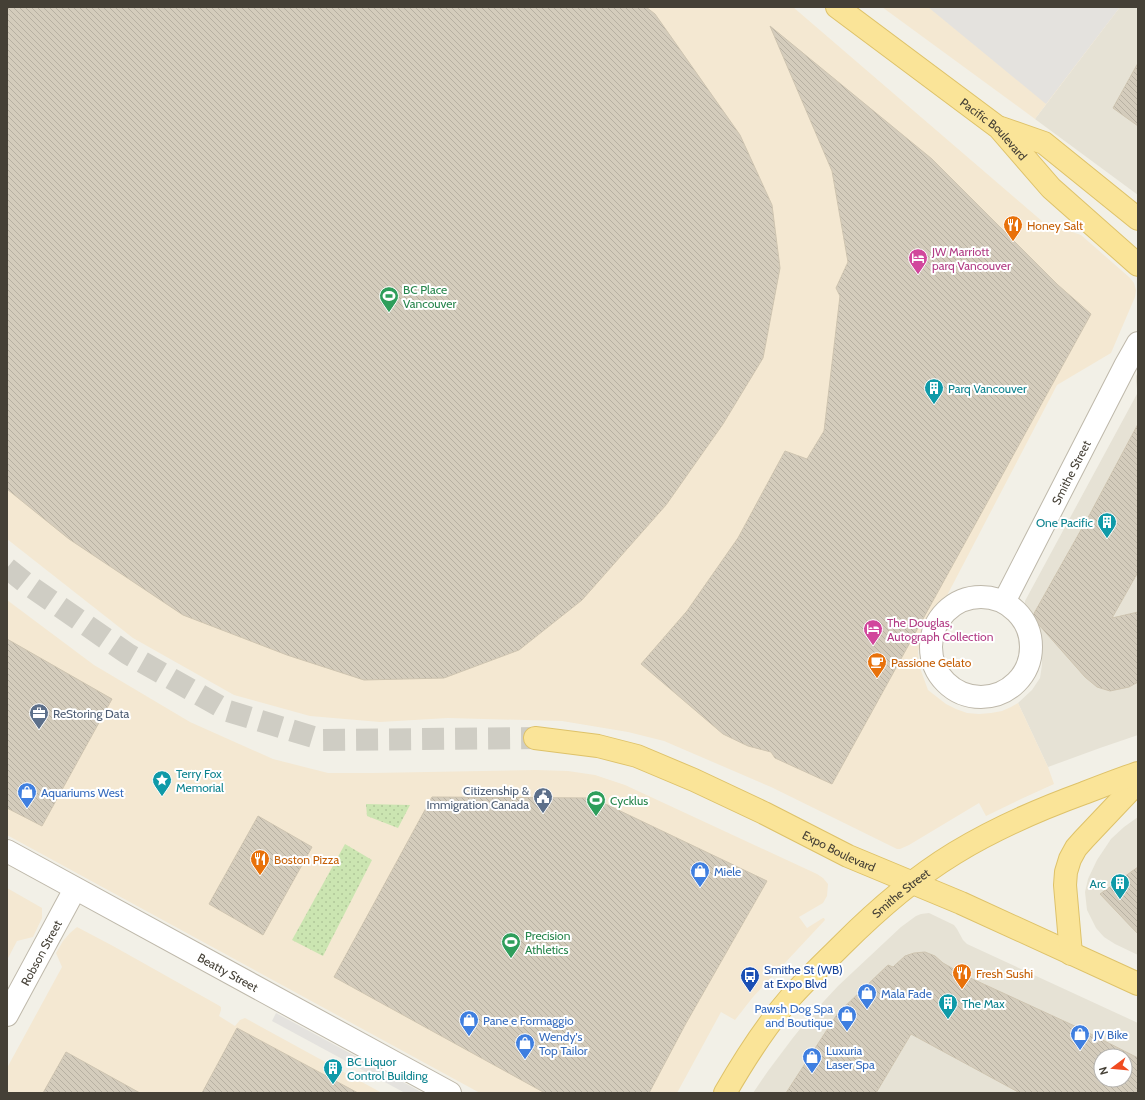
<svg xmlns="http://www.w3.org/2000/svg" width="1145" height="1100" font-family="Cabin,sans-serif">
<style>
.residential{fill:#e6e2d5;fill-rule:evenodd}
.commercial{fill:#f4e8d2}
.grass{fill:url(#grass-dots)}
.parking{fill:#e4e2de}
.building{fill:url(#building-back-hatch);stroke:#cec4b0;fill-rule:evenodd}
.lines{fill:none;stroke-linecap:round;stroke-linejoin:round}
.major-tunnel{stroke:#cfcdc4;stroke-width:22;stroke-dasharray:22 11;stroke-linecap:butt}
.minor-casing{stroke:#beb8aa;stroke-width:24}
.major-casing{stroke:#dec269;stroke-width:24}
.minor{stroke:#fff;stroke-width:22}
.major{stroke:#fae498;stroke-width:22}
.labels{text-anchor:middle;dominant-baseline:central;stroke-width:4;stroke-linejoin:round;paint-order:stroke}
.street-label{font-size:12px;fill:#454036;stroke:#fff}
.food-label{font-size:12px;fill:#c56008;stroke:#fff;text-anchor:start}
.hotel-label{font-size:12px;fill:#b23c85;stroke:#fff;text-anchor:start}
.leisure-label{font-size:12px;fill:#27864d;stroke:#fff;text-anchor:start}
.culture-label{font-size:12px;fill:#0d838f;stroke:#fff;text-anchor:start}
.service-label{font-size:12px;fill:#4e5e75;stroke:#fff;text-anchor:start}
.shop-label{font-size:12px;fill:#366cbe;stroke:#fff;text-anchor:start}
.transit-label{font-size:12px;fill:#164399;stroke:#fff;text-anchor:start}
</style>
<defs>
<pattern id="grass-dots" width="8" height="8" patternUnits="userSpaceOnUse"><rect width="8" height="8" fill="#cbe5b1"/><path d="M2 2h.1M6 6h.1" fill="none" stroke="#b0c699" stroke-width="1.8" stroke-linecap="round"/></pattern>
<pattern id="building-back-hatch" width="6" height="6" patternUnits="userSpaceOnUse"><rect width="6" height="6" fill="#d4ccbc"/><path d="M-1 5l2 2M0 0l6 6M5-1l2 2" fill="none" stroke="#b7b0a2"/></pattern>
</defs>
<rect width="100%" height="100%" fill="#f2f0e7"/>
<g class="residential">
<path d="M1120,7H1138V195L1035,119Z"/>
<path d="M1138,372V735L1100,748L1048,767L1018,703L1032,690L1040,678L1042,665V653L1038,629L1031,614L1025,604V601L1137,394V389L1136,381V376Z"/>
<path d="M1138,817V955L1115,944L1104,937L1096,928L1087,910L1085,892L1088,879L1097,860L1111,839L1124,827Z"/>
<path d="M929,913L954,925L957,929L963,940L967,944L1138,1023V1093H753L768,1071L792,1039L812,1014L838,986L901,927L916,916L921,914ZM1101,1056H1125V1080H1101Z"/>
</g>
<g class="commercial">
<path d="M7,7H793L1043,222L1081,235L1129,277L1134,283L1136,290L1135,297L1111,353L1057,385L918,651L919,665L928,690L946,704L956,709L967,713L979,714L991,713L1002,711L1011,707L1018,703L1048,767L1054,784L1021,799L986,816L979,803L909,845L900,849H897L771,787L664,741L628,732L562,721L448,718L380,722L310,716L234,695L133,638L7,539Z"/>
<path d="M882,7H1120L1035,119Z"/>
<path d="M7,600L94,665L190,722L273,759L328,773H373L536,770L568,771L595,775L625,785L817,874L823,878L828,884L827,896L823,903L799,917L807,928L823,918H824L825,920L753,997L735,1020L721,1012L677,1093H480L7,835Z"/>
<path d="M7,888L42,908V918L33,937L17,941L7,960Z"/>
<path d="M77,927L113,946L218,1005L221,1007V1010L219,1016L235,1026L240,1020L245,1018L382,1093H7V1068L62,967L56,953L63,941L70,933Z"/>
</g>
<g class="grass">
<path d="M366,804L410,805L398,828L367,816Z"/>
<path d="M345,844L372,860L323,956L292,940Z"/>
</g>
<g class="parking">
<path d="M928,7H1120L1046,104Z"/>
<path d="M276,1013L423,1093H405L272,1021Z"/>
</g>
<g class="building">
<path d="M7,7H646L655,14L740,135L772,205L780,268L763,358L723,424L666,505L582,600L519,650L444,678L364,680L287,655L183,615L69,539L7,489Z"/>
<path d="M770,26L932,159L1058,285L1091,314L832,784L775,758L771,752L748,746L723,734L641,664L687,611L738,538L785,451L807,459L824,431L840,296L836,288L848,262L832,171Z"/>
<path d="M1138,63V126L1113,108Z"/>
<path d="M1138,424V572L1112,618L1138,612V682L1129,687L1110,691L1097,687L1085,677L1032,617L1090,514Z"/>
<path d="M7,639L112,699L42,826L7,808Z"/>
<path d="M432,797L593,798L767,881L685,1025L649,1093H545L334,977Z"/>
<path d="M258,816L312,847L263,935L209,904Z"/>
<path d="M1138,867V934L1100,894Z"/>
<path d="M925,952L935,956L943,963L966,976L1079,1028L1138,1058V1093H1020L911,1034L876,1093H786L838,1013L888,965L893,967L905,956L914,953ZM1101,1056H1125V1080H1101Z"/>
<path d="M237,1028L358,1093H202Z"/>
<path d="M66,1052L140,1093H43Z"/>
</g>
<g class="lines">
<path class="major-tunnel" d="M7,568L27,584L128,654L228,711L323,740L535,738"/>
<defs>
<g id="minor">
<circle cx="981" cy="647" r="50"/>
<path id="s1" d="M1004,602L1125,366L1138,343"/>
<path id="s2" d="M7,851L450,1093"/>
<path id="s3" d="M7,1015L75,889"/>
</g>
<g id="major">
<path id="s4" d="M837,7L999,128L1051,188L1138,265"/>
<path d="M1001,128L1044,143L1138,219"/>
<path id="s5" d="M535,738L598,746L637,756L694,780L764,813L848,856L961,903L1138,984"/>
<path d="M1071,954L1065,885L1066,872L1070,859L1076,848L1084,839L1138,782"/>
<path id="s6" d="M725,1093C744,1060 765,1027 790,998C807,979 825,962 843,944C877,910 914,878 955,853C996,828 1040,809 1084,793C1102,786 1120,779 1138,773"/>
</g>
</defs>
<use href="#minor" class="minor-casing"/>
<use href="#major" class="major-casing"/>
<use href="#minor" class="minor"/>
<use href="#major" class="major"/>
</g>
<defs>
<symbol id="restaurant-pin" viewBox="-11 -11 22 30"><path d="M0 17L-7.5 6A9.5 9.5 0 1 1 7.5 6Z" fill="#e8710a" stroke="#fff"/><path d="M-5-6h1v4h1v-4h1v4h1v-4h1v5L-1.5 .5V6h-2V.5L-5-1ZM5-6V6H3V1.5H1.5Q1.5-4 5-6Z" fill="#fff"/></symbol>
<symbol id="hotel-pin" viewBox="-11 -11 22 30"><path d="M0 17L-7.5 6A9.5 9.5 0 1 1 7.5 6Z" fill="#d1479c" stroke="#fff"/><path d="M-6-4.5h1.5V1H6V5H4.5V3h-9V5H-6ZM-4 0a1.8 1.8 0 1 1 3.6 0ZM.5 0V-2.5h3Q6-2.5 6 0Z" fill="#fff"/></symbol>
<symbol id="stadium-pin" viewBox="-11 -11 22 30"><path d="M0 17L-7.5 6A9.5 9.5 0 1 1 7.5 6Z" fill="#2e9e5b" stroke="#fff"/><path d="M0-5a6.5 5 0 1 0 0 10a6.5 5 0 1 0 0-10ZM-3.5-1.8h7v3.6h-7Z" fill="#fff"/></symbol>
<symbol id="building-pin" viewBox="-11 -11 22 30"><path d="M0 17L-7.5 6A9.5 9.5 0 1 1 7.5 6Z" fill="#0f9aa8" stroke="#fff"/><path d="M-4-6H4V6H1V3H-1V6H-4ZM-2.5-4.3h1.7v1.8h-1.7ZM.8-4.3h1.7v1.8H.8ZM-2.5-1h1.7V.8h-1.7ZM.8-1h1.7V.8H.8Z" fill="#fff"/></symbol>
<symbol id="cafe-pin" viewBox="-11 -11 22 30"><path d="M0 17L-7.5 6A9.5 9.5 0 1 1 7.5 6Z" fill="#e8710a" stroke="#fff"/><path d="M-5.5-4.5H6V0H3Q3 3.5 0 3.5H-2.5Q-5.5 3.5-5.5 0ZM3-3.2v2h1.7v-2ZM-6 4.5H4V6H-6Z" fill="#fff"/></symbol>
<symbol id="office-pin" viewBox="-11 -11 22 30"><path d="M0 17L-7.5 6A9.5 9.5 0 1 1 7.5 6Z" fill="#5c6f8a" stroke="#fff"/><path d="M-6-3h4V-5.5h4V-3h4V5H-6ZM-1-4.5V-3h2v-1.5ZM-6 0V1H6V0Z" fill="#fff"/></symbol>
<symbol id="sight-pin" viewBox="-11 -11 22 30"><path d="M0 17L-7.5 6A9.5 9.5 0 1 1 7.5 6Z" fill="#0f9aa8" stroke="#fff"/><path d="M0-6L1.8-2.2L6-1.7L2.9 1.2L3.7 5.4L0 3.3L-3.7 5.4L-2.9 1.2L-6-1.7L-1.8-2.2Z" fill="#fff"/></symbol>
<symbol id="shop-pin" viewBox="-11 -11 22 30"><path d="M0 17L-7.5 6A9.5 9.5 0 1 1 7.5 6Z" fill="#3f7fe0" stroke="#fff"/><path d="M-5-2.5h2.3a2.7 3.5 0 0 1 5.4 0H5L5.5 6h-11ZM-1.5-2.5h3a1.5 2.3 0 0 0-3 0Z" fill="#fff"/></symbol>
<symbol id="civic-pin" viewBox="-11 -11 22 30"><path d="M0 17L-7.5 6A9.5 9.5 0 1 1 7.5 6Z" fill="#5c6f8a" stroke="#fff"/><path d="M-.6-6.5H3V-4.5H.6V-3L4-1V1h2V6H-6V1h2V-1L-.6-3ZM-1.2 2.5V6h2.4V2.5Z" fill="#fff"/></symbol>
<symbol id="bus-pin" viewBox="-11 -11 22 30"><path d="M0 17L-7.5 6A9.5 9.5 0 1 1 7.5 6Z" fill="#1a4fb4" stroke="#fff"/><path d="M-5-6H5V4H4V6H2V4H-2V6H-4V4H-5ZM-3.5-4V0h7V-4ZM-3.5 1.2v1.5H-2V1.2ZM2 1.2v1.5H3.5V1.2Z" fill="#fff"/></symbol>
</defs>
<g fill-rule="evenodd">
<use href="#restaurant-pin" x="1002" y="214" width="22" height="30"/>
<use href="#hotel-pin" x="907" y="247" width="22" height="30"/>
<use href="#stadium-pin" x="378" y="285" width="22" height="30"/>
<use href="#building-pin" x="923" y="377" width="22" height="30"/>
<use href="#building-pin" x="1096" y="511" width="22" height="30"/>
<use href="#hotel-pin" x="862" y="618" width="22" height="30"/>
<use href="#cafe-pin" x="866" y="651" width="22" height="30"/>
<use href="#office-pin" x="28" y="702" width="22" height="30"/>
<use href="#sight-pin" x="151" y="769" width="22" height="30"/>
<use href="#shop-pin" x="16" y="781" width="22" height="30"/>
<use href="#civic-pin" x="532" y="786" width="22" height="30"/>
<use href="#stadium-pin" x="585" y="789" width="22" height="30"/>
<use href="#restaurant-pin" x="249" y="848" width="22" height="30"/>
<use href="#shop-pin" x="689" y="860" width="22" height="30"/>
<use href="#building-pin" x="1109" y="872" width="22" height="30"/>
<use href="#stadium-pin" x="500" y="931" width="22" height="30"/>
<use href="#restaurant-pin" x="951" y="962" width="22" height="30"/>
<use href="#bus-pin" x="739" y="965" width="22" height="30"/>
<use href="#shop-pin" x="856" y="982" width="22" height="30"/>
<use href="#building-pin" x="937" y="992" width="22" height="30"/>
<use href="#shop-pin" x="836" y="1004" width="22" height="30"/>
<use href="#shop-pin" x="458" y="1009" width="22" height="30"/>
<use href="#shop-pin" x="1069" y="1023" width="22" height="30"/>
<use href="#shop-pin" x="514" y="1032" width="22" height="30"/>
<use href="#shop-pin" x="801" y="1046" width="22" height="30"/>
<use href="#building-pin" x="322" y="1057" width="22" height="30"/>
</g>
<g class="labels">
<g class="street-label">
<text stroke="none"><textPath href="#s4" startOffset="199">Pacific Boulevard</textPath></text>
<text stroke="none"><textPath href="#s1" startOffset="146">Smithe Street</textPath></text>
<text stroke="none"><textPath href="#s5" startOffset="327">Expo Boulevard</textPath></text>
<text stroke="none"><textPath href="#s6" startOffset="268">Smithe Street</textPath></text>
<text stroke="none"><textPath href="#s3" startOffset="71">Robson Street</textPath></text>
<text stroke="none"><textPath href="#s2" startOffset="252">Beatty Street</textPath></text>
</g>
<g class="food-label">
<text x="1027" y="225">Honey Salt</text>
<text x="891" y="662">Passione Gelato</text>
<text x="274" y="859">Boston Pizza</text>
<text x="976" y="973">Fresh Sushi</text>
</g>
<g class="hotel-label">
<text x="932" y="251">JW Marriott<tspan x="932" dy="14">parq Vancouver</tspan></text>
<text x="887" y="622">The Douglas,<tspan x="887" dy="14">Autograph Collection</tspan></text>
</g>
<g class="leisure-label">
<text x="403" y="289">BC Place<tspan x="403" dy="14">Vancouver</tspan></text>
<text x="610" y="800">Cycklus</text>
<text x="525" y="935">Precision<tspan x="525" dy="14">Athletics</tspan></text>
</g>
<g class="culture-label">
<text x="948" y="388">Parq Vancouver</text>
<text x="1093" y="522" text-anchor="end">One Pacific</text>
<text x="176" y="773">Terry Fox<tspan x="176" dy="14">Memorial</tspan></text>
<text x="1106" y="883" text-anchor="end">Arc</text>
<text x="962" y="1003">The Max</text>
<text x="347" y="1061">BC Liquor<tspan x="347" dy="14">Control Building</tspan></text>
</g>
<g class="service-label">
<text x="53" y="713">ReStoring Data</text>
<text x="529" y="790" text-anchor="end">Citizenship &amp;<tspan x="529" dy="14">Immigration Canada</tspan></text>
</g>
<g class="shop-label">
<text x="41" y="792">Aquariums West</text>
<text x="714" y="871">Miele</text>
<text x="881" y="993">Mala Fade</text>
<text x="833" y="1008" text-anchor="end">Pawsh Dog Spa<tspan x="833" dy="14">and Boutique</tspan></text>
<text x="483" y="1020">Pane e Formaggio</text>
<text x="1094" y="1034">JV Bike</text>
<text x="539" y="1036">Wendy's<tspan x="539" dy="14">Top Tailor</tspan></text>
<text x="826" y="1050">Luxuria<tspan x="826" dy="14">Laser Spa</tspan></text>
</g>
<g class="transit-label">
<text x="764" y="969">Smithe St (WB)<tspan x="764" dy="14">at Expo Blvd</tspan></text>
</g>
</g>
<rect width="1145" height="1100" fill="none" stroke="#454036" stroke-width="16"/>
<g transform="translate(1113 1068) rotate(254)"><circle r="19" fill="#ffffff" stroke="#b5b3af"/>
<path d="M0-3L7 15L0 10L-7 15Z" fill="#f04b20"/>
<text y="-6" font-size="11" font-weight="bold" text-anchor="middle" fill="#454036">N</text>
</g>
</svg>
